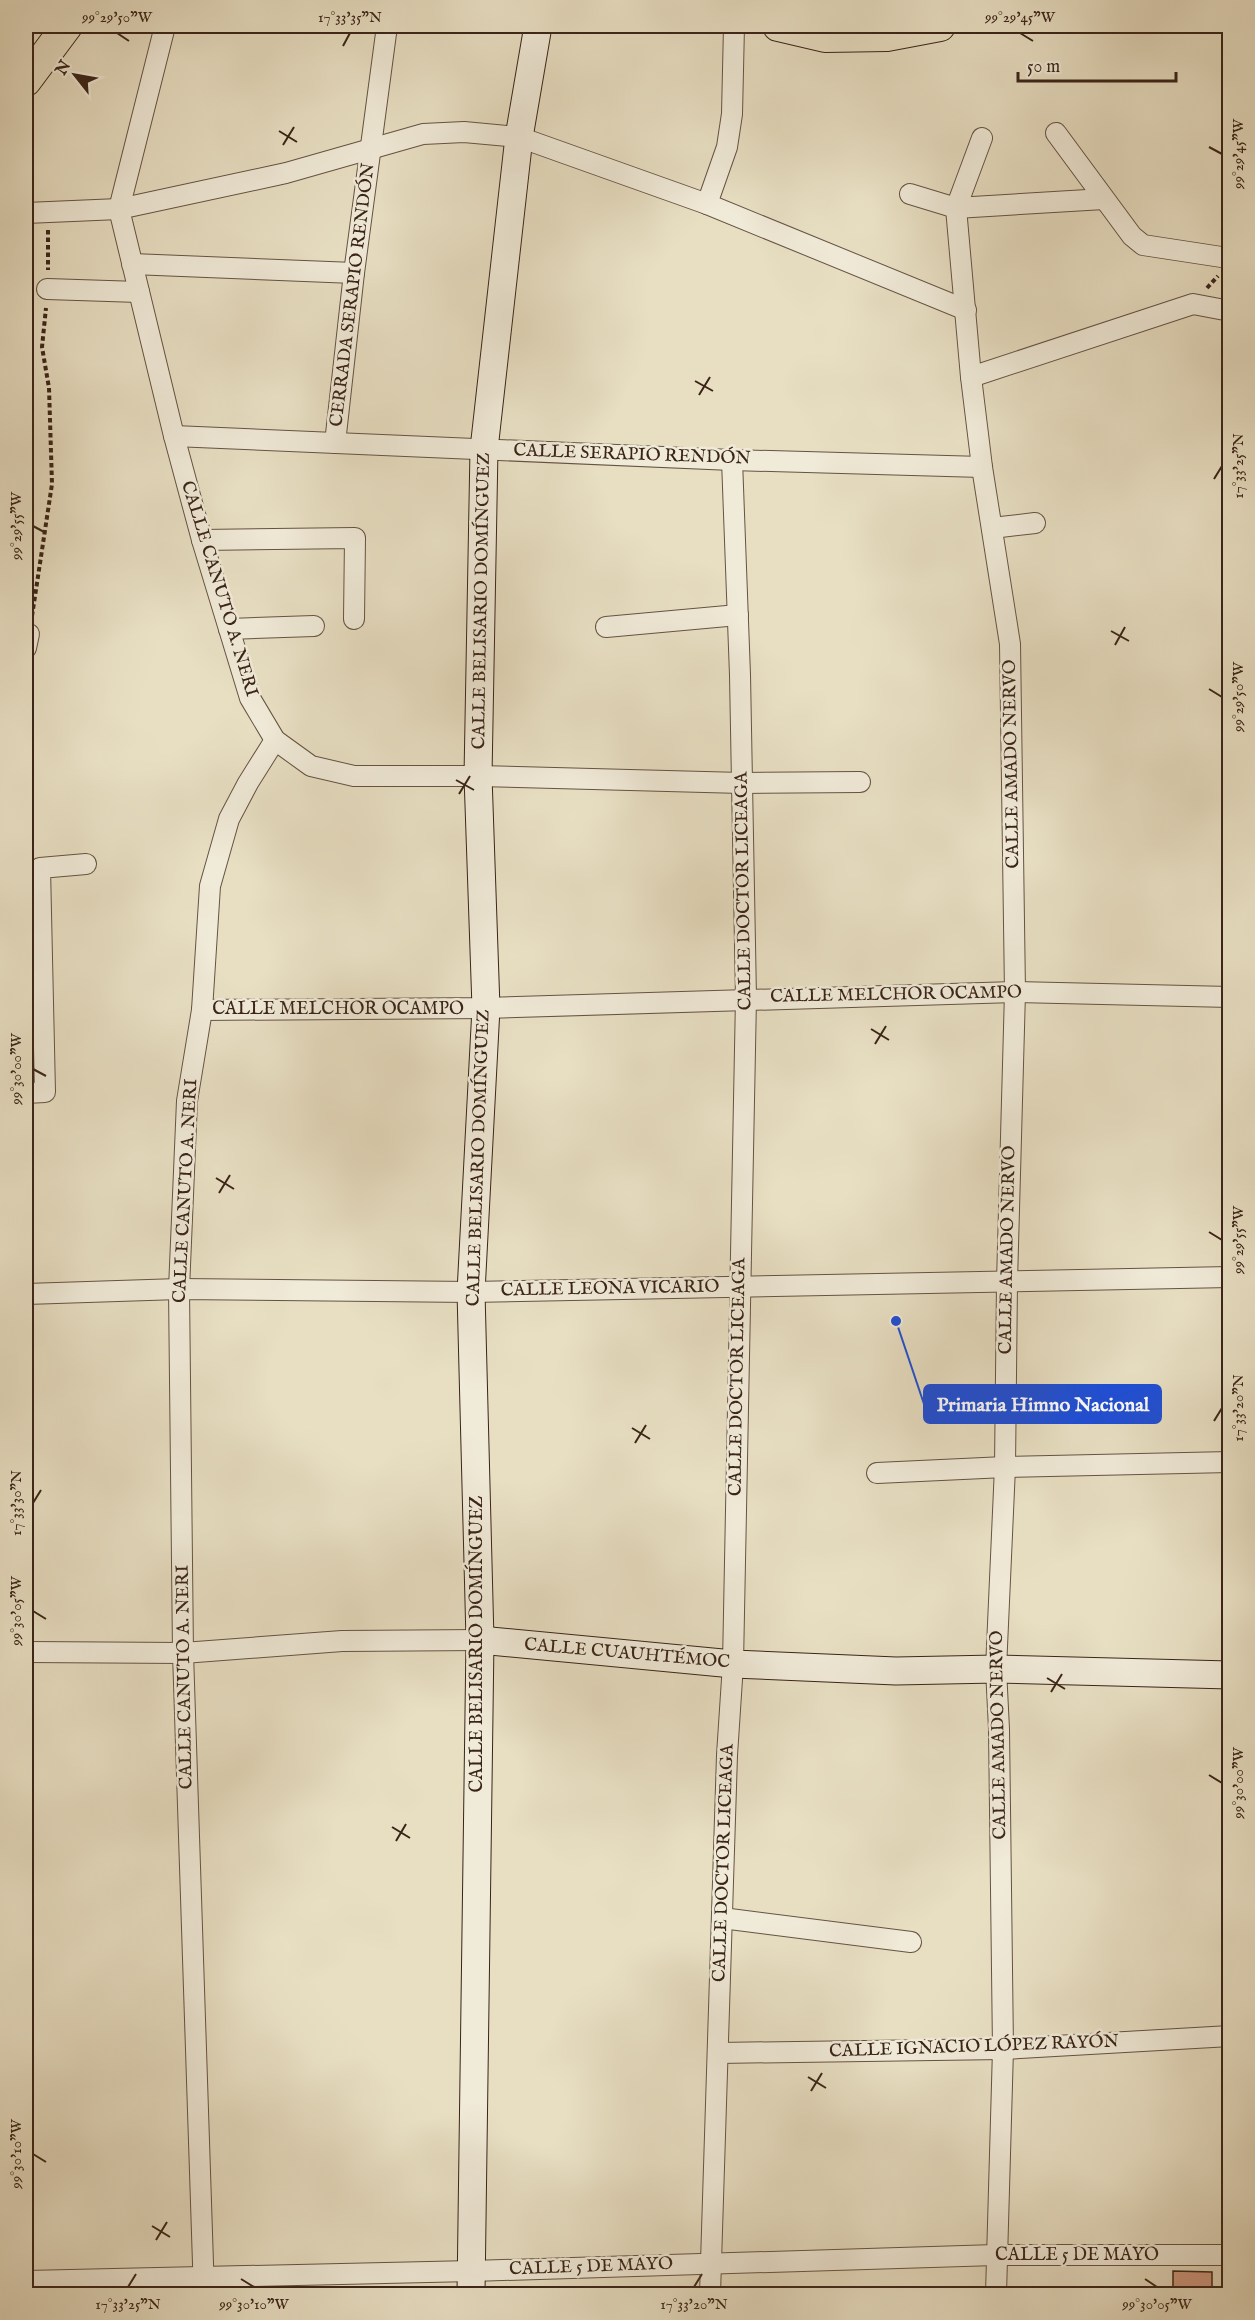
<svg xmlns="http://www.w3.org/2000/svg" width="1255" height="2320" font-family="'IM FELL English',serif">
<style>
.building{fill:#d39a83;stroke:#392418;stroke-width:1.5}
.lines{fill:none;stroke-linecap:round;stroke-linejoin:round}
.street-casing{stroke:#655343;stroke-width:22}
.secondary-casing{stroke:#392418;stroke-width:29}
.primary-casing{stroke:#392418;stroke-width:32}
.path{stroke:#392418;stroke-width:4;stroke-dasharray:4.5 3;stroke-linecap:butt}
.street{stroke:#f0ead8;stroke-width:20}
.secondary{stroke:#f0ead8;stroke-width:27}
.primary{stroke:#e8dfc3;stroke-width:30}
.ticks{fill:none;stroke:#392418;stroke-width:2}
.labels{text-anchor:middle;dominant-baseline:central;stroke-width:5;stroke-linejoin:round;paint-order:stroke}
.street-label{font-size:18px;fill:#392418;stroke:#f0ead8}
.leader{fill:none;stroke:#1d4ed8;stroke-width:2}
.callout-dot{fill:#1d4ed8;stroke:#f0ead8;stroke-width:2}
.callout{fill:#1d4ed8;stroke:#1d4ed8;stroke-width:2}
.callout-label{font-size:20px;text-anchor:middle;font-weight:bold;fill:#fff}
.neatline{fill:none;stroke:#392418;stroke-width:2}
.ticks-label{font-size:15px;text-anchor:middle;fill:#392418}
</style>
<rect width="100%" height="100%" fill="#e8dfc3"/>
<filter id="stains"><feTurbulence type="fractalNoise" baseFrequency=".00333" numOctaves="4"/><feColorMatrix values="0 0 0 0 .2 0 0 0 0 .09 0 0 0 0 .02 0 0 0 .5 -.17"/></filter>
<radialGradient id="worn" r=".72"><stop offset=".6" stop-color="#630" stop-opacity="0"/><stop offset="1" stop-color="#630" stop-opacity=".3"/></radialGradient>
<path class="building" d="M1173,2271L1212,2272V2295H1173Z"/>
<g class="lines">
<defs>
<g id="street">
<path d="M165,26L119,209L174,436L202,540L250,698L275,740L311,766L354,776H478L742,783L860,782"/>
<path d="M1056,133L1132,236L1143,245L1228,258"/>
<path d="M982,138L956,208L971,377L982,467L1010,644L1015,992L1007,1282L1005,1467L996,1669L999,1729L1003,2049L996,2294"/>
<path d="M910,194L956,208L1104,199"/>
<path d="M707,204L727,147L732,114L734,26"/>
<path d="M26,213L119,209L286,173L423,134L464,132L519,137L707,204L966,310"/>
<path d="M132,264L354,273"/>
<path d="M47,289L139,292"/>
<path d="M971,377L1193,304L1230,311"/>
<path d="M174,436L732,460L982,467"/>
<path d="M335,443L354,273L387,26"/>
<path d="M992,528L1035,523"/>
<path d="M202,540L355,538L354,619"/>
<path d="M606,627L738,615"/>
<path d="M229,629L314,626"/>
<path d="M26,648L29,634"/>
<path d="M202,1010L486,1008L1015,992L1230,997"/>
<path d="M26,1093L45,1092L40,868L86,864"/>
<path d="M26,1294L179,1289L471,1292L1230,1277"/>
<path d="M877,1473L1005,1467L1230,1462"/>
<path d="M26,1652L183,1653L342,1641L480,1640"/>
<path d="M722,1918L911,1942"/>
<path d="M718,2053L1003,2049L1230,2036"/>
<path d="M26,2281L472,2271L996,2255H1230"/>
<path d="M204,2294L183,1653L179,1289L187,1101L202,1010L210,886L229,819L248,783L275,740"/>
<path d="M710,2294L727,1755L733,1664L746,998L740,675L732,460"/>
</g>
<g id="secondary">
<path d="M480,1640L733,1664L896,1671L996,1669L1230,1675"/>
<path d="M471,2294L480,1640L471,1292L486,1008L478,776L484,449L519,137L538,26"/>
</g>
<g id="primary">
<path d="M778,26L825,37L887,36L940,26"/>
<path d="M26,81L67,26"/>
</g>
</defs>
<use href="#street" class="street-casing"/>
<use href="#secondary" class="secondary-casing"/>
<use href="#primary" class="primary-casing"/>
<g class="path">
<path d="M48,230V270"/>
<path d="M1207,288L1218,276"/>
<path d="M32,616L52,484L49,388L42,347L46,308"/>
</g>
<use href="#street" class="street"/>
<use href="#secondary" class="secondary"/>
<use href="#primary" class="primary"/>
</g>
<path class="ticks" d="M117,33L129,41M1020,33L1033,41M343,46L350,33M279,131L297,142M283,145L294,127M1209,147L1222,154M695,381L713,391M699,395L710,377M1214,479L1222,466M33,526L46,533M1111,631L1129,641M1115,645L1125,627M1209,689L1222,697M456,780L474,790M459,794L470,776M871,1029L889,1040M875,1044L886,1026M33,1069L46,1076M216,1178L234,1189M219,1193L230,1175M1209,1232L1222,1240M1214,1421L1222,1408M632,1428L650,1439M635,1443L646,1425M33,1503L41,1490M33,1611L46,1619M1047,1678L1065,1689M1051,1692L1062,1674M1209,1775L1222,1783M392,1827L410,1838M396,1841L406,1824M808,2077L826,2088M811,2091L822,2073M33,2154L46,2162M152,2226L170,2237M156,2240L167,2222M241,2279L254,2287M1145,2279L1157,2287M128,2287L136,2274M694,2287L702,2274"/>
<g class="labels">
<g class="street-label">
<text transform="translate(353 295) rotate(-83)">CERRADA SERAPIO RENDÓN</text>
<text transform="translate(632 455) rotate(2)">CALLE SERAPIO RENDÓN</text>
<text transform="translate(219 589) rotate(73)">CALLE CANUTO A. NERI</text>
<text transform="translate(482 601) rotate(-89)">CALLE BELISARIO DOMÍNGUEZ</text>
<text transform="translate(1012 764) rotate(-91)">CALLE AMADO NERVO</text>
<text transform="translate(744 891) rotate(-91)">CALLE DOCTOR LICEAGA</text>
<text transform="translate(896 995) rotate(-1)">CALLE MELCHOR OCAMPO</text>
<text x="338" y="1009">CALLE MELCHOR OCAMPO</text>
<text transform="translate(479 1158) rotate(-88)">CALLE BELISARIO DOMÍNGUEZ</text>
<text transform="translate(186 1191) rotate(-87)">CALLE CANUTO A. NERI</text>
<text transform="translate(1008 1250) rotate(-89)">CALLE AMADO NERVO</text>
<text transform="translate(610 1289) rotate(-1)">CALLE LEONA VICARIO</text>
<text transform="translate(738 1377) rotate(-89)">CALLE DOCTOR LICEAGA</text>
<text transform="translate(477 1644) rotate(-90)">CALLE BELISARIO DOMÍNGUEZ</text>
<text transform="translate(627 1654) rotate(5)">CALLE CUAUHTÉMOC</text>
<text transform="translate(185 1677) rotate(-91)">CALLE CANUTO A. NERI</text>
<text transform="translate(999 1735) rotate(-91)">CALLE AMADO NERVO</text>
<text transform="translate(724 1863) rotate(-88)">CALLE DOCTOR LICEAGA</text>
<text transform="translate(974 2047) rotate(-2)">CALLE IGNACIO LÓPEZ RAYÓN</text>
<text x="1077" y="2255">CALLE 5 DE MAYO</text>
<text transform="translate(591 2267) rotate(-2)">CALLE 5 DE MAYO</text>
</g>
</g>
<path class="leader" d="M896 1321L924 1404"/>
<circle class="callout-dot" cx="896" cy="1321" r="6"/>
<rect class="callout" x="924" y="1385" width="237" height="38" rx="6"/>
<g class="callout-label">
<text x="1043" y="1411">Primaria Himno Nacional</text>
</g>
<rect width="1255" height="2320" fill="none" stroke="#e8dfc3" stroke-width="66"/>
<g transform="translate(75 75) rotate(301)" stroke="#f0ead8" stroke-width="4.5" paint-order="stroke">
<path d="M0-4.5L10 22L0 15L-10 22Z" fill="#392418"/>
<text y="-9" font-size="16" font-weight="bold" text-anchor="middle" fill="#392418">N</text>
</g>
<path d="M1018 72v9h158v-9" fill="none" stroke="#392418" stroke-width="3"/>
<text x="1027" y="72" font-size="18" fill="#392418" stroke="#f0ead8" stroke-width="4.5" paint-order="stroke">50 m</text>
<rect x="33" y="33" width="1189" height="2254" class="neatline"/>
<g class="ticks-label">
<text x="117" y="22">99°29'50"W</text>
<text x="350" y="22">17°33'35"N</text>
<text x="1020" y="22">99°29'45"W</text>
<text transform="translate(1238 154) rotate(-90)" y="5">99°29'45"W</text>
<text transform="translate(1238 466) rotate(-90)" y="5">17°33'25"N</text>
<text transform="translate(16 526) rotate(-90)" y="5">99°29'55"W</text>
<text transform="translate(1238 697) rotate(-90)" y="5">99°29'50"W</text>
<text transform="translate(16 1069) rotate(-90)" y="5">99°30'00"W</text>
<text transform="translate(1238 1240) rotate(-90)" y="5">99°29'55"W</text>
<text transform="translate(1238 1408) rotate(-90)" y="5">17°33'20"N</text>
<text transform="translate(16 1503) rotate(-90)" y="5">17°33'30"N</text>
<text transform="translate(16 1611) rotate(-90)" y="5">99°30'05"W</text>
<text transform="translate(1238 1783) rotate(-90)" y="5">99°30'00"W</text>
<text transform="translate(16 2154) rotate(-90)" y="5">99°30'10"W</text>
<text x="128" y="2309">17°33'25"N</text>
<text x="254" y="2309">99°30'10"W</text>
<text x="694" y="2309">17°33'20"N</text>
<text x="1157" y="2309">99°30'05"W</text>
</g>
<rect width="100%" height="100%" filter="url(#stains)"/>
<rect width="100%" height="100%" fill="url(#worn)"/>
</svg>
